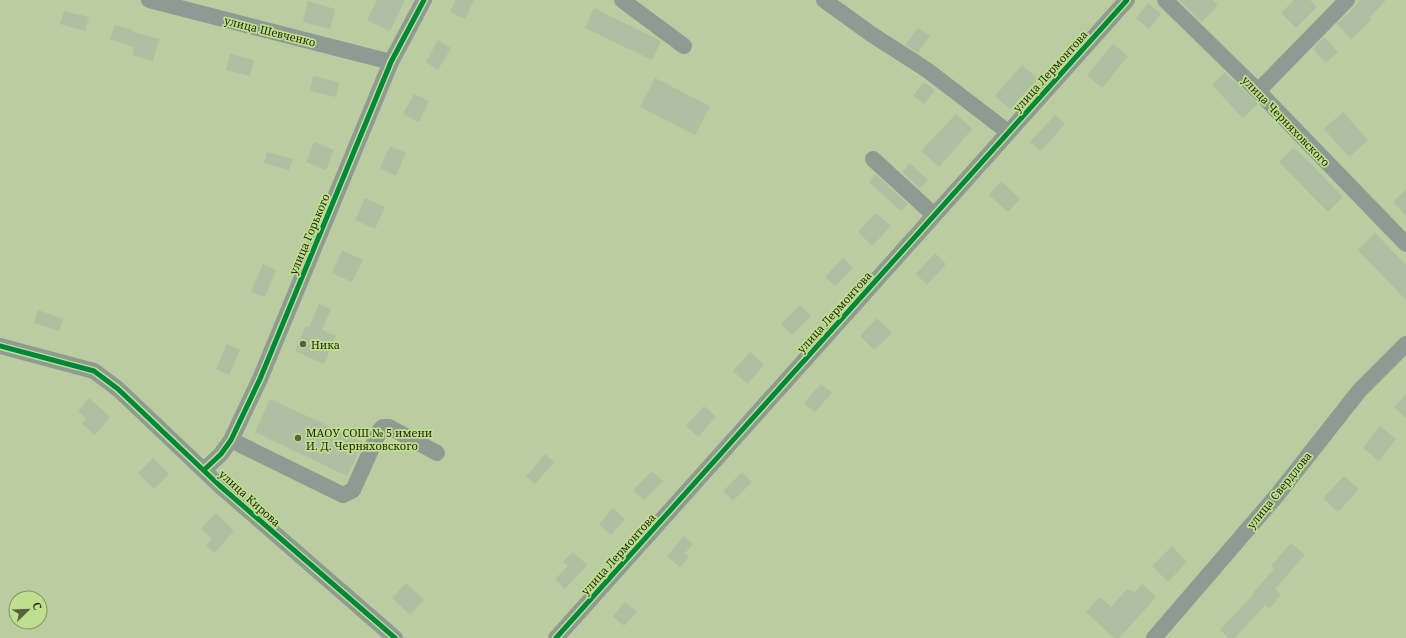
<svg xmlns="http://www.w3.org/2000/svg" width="1406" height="638" font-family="'Noto Serif',serif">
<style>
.building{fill:#aebfa2}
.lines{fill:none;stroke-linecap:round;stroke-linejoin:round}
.minor{stroke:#8e9b93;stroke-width:16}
.cycleway-casing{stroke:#bfde8f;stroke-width:8}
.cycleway{stroke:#00873e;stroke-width:5}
.poi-dot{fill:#55633e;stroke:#bfde8f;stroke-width:1.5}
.labels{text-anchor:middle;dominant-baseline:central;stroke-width:3.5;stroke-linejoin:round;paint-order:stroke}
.street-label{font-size:11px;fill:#1e2a09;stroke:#bfde8f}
.poi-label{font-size:11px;fill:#1e2a09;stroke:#bfde8f;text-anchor:start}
</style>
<rect width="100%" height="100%" fill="#bbcca1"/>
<g class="building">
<path d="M377,0H405L390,31L367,20Z"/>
<path d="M456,0H474L465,19L450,12Z"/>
<path d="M1179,0H1213L1218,5L1202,22Z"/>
<path d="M1294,0H1310L1317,7L1296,28L1281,13Z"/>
<path d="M1361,0H1386L1369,18L1371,20L1351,39L1337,24Z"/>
<path d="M308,1L335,9L330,29L303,22Z"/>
<path d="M1148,3L1161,14L1149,29L1136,18Z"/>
<path d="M594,8L661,41L652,60L585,28Z"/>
<path d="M64,11L89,17L85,31L60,24Z"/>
<path d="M115,25L133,30V32L159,39L153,61L132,55L134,47L110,39Z"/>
<path d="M918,28L930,36L918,53L905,45Z"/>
<path d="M1324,37L1338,52L1326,63L1313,49Z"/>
<path d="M438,40L451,48L438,70L426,62Z"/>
<path d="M1113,44L1128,56L1102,88L1087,75Z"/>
<path d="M230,54L254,60L250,76L226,70Z"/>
<path d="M1022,65L1038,79L1010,109L995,96Z"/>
<path d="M1225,72L1258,104L1243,118L1212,85Z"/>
<path d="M313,76L339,82L336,97L310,91Z"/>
<path d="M655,78L710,106L695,135L640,107Z"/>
<path d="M924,82L935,90L924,104L913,96Z"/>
<path d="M414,94L429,101L419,122L403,114Z"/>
<path d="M1343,112L1368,140L1349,157L1324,129Z"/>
<path d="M956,114L972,129L939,167L921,151Z"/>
<path d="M1055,115L1065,124L1041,151L1030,142Z"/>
<path d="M314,142L334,150L326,170L306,162Z"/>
<path d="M390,146L406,153L396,176L380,168Z"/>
<path d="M1294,147L1343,197L1328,212L1279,162Z"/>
<path d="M267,152L293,159L289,170L264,163Z"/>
<path d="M910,163L928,180L920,189L902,172Z"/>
<path d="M875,174L908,204L901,211L869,182Z"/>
<path d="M1001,181L1020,199L1008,212L989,195Z"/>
<path d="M1406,189V216L1393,202Z"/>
<path d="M365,198L385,207L375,229L355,220Z"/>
<path d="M876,213L891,226L872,246L858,232Z"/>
<path d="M1375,233L1406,265V300L1358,250Z"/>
<path d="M342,250L363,260L352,282L332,273Z"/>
<path d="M935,253L946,264L927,285L916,274Z"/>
<path d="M843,258L853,268L835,286L825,277Z"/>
<path d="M263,264L276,270L265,297L251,292Z"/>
<path d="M319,304L331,309L322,330L336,336L324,364L295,351L306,326L309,327Z"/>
<path d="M800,305L811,316L792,335L781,324Z"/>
<path d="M38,310L63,319L59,331L34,323Z"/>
<path d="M877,318L892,333L874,350L860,336Z"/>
<path d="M227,344L240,350L229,375L216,369Z"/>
<path d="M750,352L764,365L747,384L733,371Z"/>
<path d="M821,384L832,393L815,412L804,403Z"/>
<path d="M1406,394V418L1394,407Z"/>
<path d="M89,398L110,417L95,435L82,424L86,419L78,411Z"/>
<path d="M270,399L363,442L347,476L255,432Z"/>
<path d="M704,406L716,417L698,437L686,426Z"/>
<path d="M1380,426L1396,439L1379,461L1363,448Z"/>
<path d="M545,454L554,462L535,484L526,477Z"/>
<path d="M153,458L169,474L154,489L138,473Z"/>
<path d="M652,471L663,481L644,500L633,490Z"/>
<path d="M742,472L752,482L733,501L723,491Z"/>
<path d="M1344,476L1359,489L1338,512L1323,498Z"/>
<path d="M613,508L625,519L611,535L599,524Z"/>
<path d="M216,513L234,531L214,553L206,545L212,539L201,529Z"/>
<path d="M684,536L693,544L685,553L689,557L680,567L667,556Z"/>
<path d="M1291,543L1305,555L1275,589L1281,595L1269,609L1265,605L1235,638H1229L1220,630L1253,595L1252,594L1274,569L1271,566Z"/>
<path d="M1172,546L1187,562L1168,582L1152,566Z"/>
<path d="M573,552L587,565L565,589L555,579L568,566L563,562Z"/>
<path d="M406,583L424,600L410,615L392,598Z"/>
<path d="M1142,584L1156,597L1119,638H1114L1086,612L1100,597L1111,607L1127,589L1135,592Z"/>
<path d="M625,602L637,612L624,626L613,616Z"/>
</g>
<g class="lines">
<g class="minor">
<path d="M149,0L391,62"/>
<path d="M622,0L684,46"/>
<path d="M824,0L871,34L927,70L1008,132"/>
<path d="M1165,0L1258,91L1406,244"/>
<path d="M1258,91L1347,0"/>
<path d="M873,159L934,215"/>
<path d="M0,346L94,371L118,389L219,485L395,638"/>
<path d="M231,440L343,495L353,490L380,430L383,427H389L437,453"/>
<path d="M204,470L221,454L231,440L260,379L391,62L424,0"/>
<path d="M556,638L1127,0"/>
<path d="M1154,638L1278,494L1359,391L1406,344"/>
</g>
<defs>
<g id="cycleway">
<path d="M0,346L94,371L118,389L219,485L395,638"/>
<path d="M204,470L221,454L231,440L260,379L391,62L424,0"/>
<path d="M556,638L1127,0"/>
</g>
</defs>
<use href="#cycleway" class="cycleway-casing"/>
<use href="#cycleway" class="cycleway"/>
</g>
<g class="poi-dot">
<circle cx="303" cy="344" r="4"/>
<circle cx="298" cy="438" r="4"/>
</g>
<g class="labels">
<g class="street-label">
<text transform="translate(270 31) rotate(14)">улица Шевченко</text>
<text transform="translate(1050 71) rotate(-48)">улица Лермонтова</text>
<text transform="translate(1286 121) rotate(46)">улица Черняховского</text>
<text transform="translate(309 234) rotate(-67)">улица Горького</text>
<text transform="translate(834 312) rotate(-48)">улица Лермонтова</text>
<text transform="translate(1279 490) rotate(-51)">улица Свердлова</text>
<text transform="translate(250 498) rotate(42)">улица Кирова</text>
<text transform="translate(618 554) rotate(-48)">улица Лермонтова</text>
</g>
<g class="poi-label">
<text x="311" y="344">Ника</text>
<text x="306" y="432">МАОУ СОШ № 5 имени<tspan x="306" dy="13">И. Д. Черняховского</tspan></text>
</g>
</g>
<g transform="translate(28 610) rotate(67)"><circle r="19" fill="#bfde8f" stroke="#7f9659"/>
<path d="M0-3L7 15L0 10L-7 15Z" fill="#55633e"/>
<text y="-6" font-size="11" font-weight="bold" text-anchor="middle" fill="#1e2a09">С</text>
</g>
</svg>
